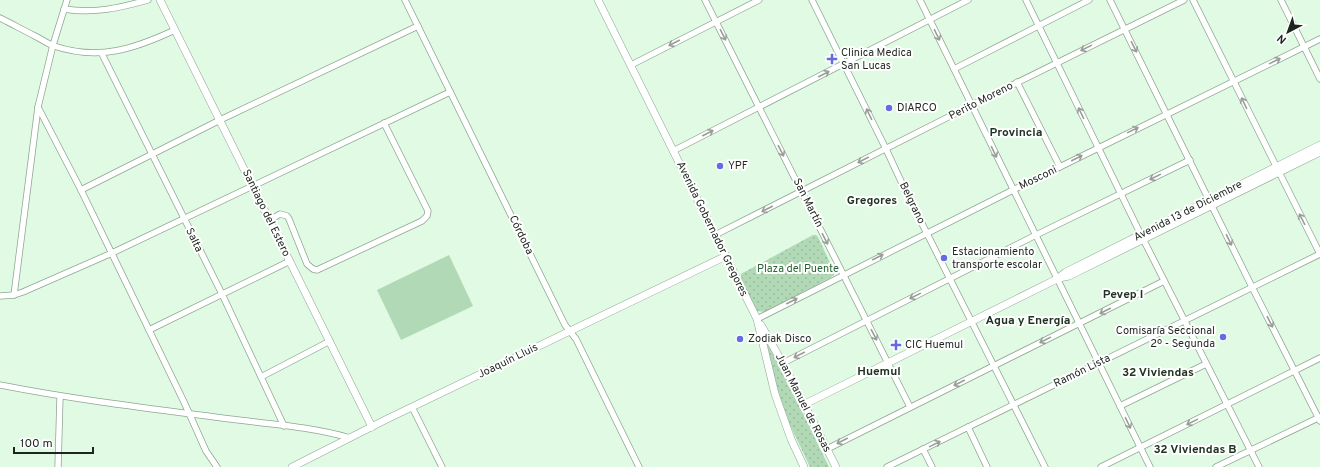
<svg xmlns="http://www.w3.org/2000/svg" width="1320" height="467" font-family="Overpass,sans-serif">
<style>
.grass{fill:#b1d9b6}
.park{fill:url(#park-dots)}
.lines{fill:none;stroke-linecap:round;stroke-linejoin:round}
.street-casing{stroke:#8ea691;stroke-width:7}
.secondary-casing{stroke:#8ea691;stroke-width:8}
.street{stroke:#fff;stroke-width:5.5}
.secondary{stroke:#fff;stroke-width:7}
.oneway{stroke:#999d9a}
.poi-dot{fill:#666be4;stroke:#fff;stroke-width:1.5}
.labels{text-anchor:middle;dominant-baseline:central;stroke-width:4;stroke-linejoin:round;paint-order:stroke}
.poi-label{font-size:11px;fill:#1d261e;stroke:#fff;text-anchor:start}
.street-label{font-size:11px;fill:#1d261e;stroke:#fff}
.park-label{font-size:11px;fill:#276534;stroke:#fff}
.neighbourhood-label{font-size:12px;font-weight:bold;fill:#203423;stroke:#fff}
</style>
<defs>
<pattern id="park-dots" width="8" height="8" patternUnits="userSpaceOnUse"><rect width="8" height="8" fill="#b1d9b6"/><path d="M2 2h.1M6 6h.1" fill="none" stroke="#98ba9c" stroke-width="1.8" stroke-linecap="round"/></pattern>
</defs>
<rect width="100%" height="100%" fill="#e0fae3"/>
<path class="grass" d="M449,255L473,306L401,340L377,290Z"/>
<g class="park">
<path d="M813,235H816L818,237L834,271V275L830,278L764,312L757,311L741,280V274Z"/>
<path d="M766,338L769,342L829,467H810L790,425L781,402L765,341Z"/>
</g>
<g class="lines">
<defs>
<g id="street">
<path d="M405,0L565,325L576,339L639,467"/>
<path d="M705,0L910,407"/>
<path d="M812,0L886,149L906,192L1045,467"/>
<path d="M920,0L1150,467"/>
<path d="M1026,0L1141,235L1259,467"/>
<path d="M1110,0L1252,287L1320,421"/>
<path d="M1193,0L1320,254"/>
<path d="M1281,0L1320,79"/>
<path d="M64,9C94,14 119,8 148,0"/>
<path d="M0,18C12,24 23,30 35,36C41,39 48,44 54,46C99,61 134,49 175,30"/>
<path d="M102,54L222,294L284,426"/>
<path d="M631,65L759,0"/>
<path d="M954,69L1089,0"/>
<path d="M1017,82L1060,167"/>
<path d="M38,107L81,190L184,402L206,451L217,467"/>
<path d="M673,151L968,0"/>
<path d="M81,190L220,120L418,26"/>
<path d="M270,220L280,214L287,216L289,219L307,264L313,269L317,270L422,221L427,216L428,211L384,123"/>
<path d="M715,235L972,105L1184,0"/>
<path d="M14,295L38,107L53,45L67,0"/>
<path d="M0,296L14,295L23,292L112,253L450,92"/>
<path d="M757,319L1013,190L1320,39"/>
<path d="M149,330L290,261"/>
<path d="M783,363L1036,235L1190,160"/>
<path d="M261,377L330,341"/>
<path d="M0,385C76,400 153,409 230,419C270,424 312,427 350,438"/>
<path d="M1120,406L1206,364"/>
<path d="M412,407L442,467"/>
<path d="M968,427L987,467"/>
<path d="M827,449L1164,281"/>
<path d="M923,449L932,467"/>
<path d="M58,467L60,397"/>
<path d="M887,467L1320,254"/>
<path d="M1101,467L1320,358"/>
<path d="M1216,467L1320,417"/>
</g>
<g id="secondary">
<path d="M160,0L372,427"/>
<path d="M598,0L757,319L775,394L791,439L804,467"/>
<path d="M1059,278L1069,276L1320,152"/>
<path d="M761,325C788,371 812,419 836,467"/>
<path d="M805,404L1057,279L1066,272L1320,145"/>
<path d="M292,467L387,419L726,256"/>
</g>
</defs>
<use href="#street" class="street-casing"/>
<use href="#secondary" class="secondary-casing"/>
<use href="#street" class="street"/>
<use href="#secondary" class="secondary"/>
</g>
<defs><path id="oneway-shaft" d="M-6 0H5M1.5-3L5.5 0L1.5 3" fill="none" stroke-width="1.6" stroke-linecap="round" stroke-linejoin="round"/></defs>
<g class="oneway">
<use href="#oneway-shaft" transform="translate(723 35) rotate(63)"/>
<use href="#oneway-shaft" transform="translate(937 35) rotate(64)"/>
<use href="#oneway-shaft" transform="translate(674 43) rotate(153)"/>
<use href="#oneway-shaft" transform="translate(1134 47) rotate(63)"/>
<use href="#oneway-shaft" transform="translate(1086 48) rotate(154)"/>
<use href="#oneway-shaft" transform="translate(1275 61) rotate(-26)"/>
<use href="#oneway-shaft" transform="translate(824 74) rotate(-27)"/>
<use href="#oneway-shaft" transform="translate(1244 103) rotate(-116)"/>
<use href="#oneway-shaft" transform="translate(1081 113) rotate(-116)"/>
<use href="#oneway-shaft" transform="translate(869 114) rotate(-116)"/>
<use href="#oneway-shaft" transform="translate(1133 130) rotate(-26)"/>
<use href="#oneway-shaft" transform="translate(708 133) rotate(-27)"/>
<use href="#oneway-shaft" transform="translate(781 151) rotate(63)"/>
<use href="#oneway-shaft" transform="translate(994 152) rotate(64)"/>
<use href="#oneway-shaft" transform="translate(1077 158) rotate(-27)"/>
<use href="#oneway-shaft" transform="translate(863 160) rotate(153)"/>
<use href="#oneway-shaft" transform="translate(1155 177) rotate(154)"/>
<use href="#oneway-shaft" transform="translate(767 209) rotate(153)"/>
<use href="#oneway-shaft" transform="translate(1302 219) rotate(-117)"/>
<use href="#oneway-shaft" transform="translate(825 239) rotate(63)"/>
<use href="#oneway-shaft" transform="translate(1229 240) rotate(64)"/>
<use href="#oneway-shaft" transform="translate(878 257) rotate(-27)"/>
<use href="#oneway-shaft" transform="translate(915 296) rotate(154)"/>
<use href="#oneway-shaft" transform="translate(792 301) rotate(-27)"/>
<use href="#oneway-shaft" transform="translate(1105 311) rotate(153)"/>
<use href="#oneway-shaft" transform="translate(1270 322) rotate(63)"/>
<use href="#oneway-shaft" transform="translate(874 335) rotate(63)"/>
<use href="#oneway-shaft" transform="translate(1045 340) rotate(154)"/>
<use href="#oneway-shaft" transform="translate(799 355) rotate(153)"/>
<use href="#oneway-shaft" transform="translate(959 383) rotate(153)"/>
<use href="#oneway-shaft" transform="translate(1192 422) rotate(154)"/>
<use href="#oneway-shaft" transform="translate(1128 423) rotate(64)"/>
<use href="#oneway-shaft" transform="translate(842 441) rotate(153)"/>
<use href="#oneway-shaft" transform="translate(935 444) rotate(-26)"/>
</g>
<g class="poi-dot">
<path d="M830 53h4v4h4v4h-4v4h-4v-4h-4v-4h4z"/>
<circle cx="889" cy="108" r="4"/>
<circle cx="720" cy="166" r="4"/>
<circle cx="944" cy="258" r="4"/>
<circle cx="1223" cy="337" r="4"/>
<circle cx="740" cy="339" r="4"/>
<path d="M894 339h4v4h4v4h-4v4h-4v-4h-4v-4h4z"/>
</g>
<g class="labels">
<g class="poi-label">
<text x="841" y="53">Clinica Medica<tspan x="841" dy="13">San Lucas</tspan></text>
<text x="897" y="108">DIARCO</text>
<text x="728" y="166">YPF</text>
<text x="952" y="252">Estacionamiento<tspan x="952" dy="13">transporte escolar</tspan></text>
<text x="1215" y="331" text-anchor="end">Comisaría Seccional<tspan x="1215" dy="13">2º - Segunda</tspan></text>
<text x="748" y="339">Zodiak Disco</text>
<text x="905" y="345">CIC Huemul</text>
</g>
<g class="street-label">
<text transform="translate(981 101) rotate(-27)">Perito Moreno</text>
<text transform="translate(1038 178) rotate(-26)">Mosconi</text>
<text transform="translate(808 203) rotate(63)">San Martín</text>
<text transform="translate(912 203) rotate(64)">Belgrano</text>
<text transform="translate(1188 211) rotate(-27)">Avenida 13 de Diciembre</text>
<text transform="translate(266 213) rotate(64)">Santiago del Estero</text>
<text transform="translate(712 229) rotate(64)">Avenida Gobernador Gregores</text>
<text transform="translate(521 235) rotate(64)">Córdoba</text>
<text transform="translate(194 240) rotate(64)">Salta</text>
<text transform="translate(508 361) rotate(-26)">Joaquín Lluis</text>
<text transform="translate(1082 371) rotate(-26)">Ramón Lista</text>
<text transform="translate(803 403) rotate(63)">Juan Manuel de Rosas</text>
</g>
<g class="park-label">
<text x="798" y="269">Plaza del Puente</text>
</g>
<g class="neighbourhood-label">
<text x="1016" y="133">Provincia</text>
<text x="872" y="201">Gregores</text>
<text x="1123" y="295">Pevep I</text>
<text x="1028" y="321">Agua y Energía</text>
<text x="879" y="372">Huemul</text>
<text x="1158" y="373">32 Viviendas</text>
<text x="1195" y="450">32 Viviendas B</text>
</g>
</g>
<g transform="translate(1288 32) rotate(221)" stroke="#ffffff" stroke-width="3" paint-order="stroke">
<path d="M0-3L7 15L0 10L-7 15Z" fill="#1d261e"/>
<text y="-6" font-size="11" font-weight="bold" text-anchor="middle" fill="#1d261e">N</text>
</g>
<path d="M14 447v6h79v-6" fill="none" stroke="#1d261e" stroke-width="2"/>
<text x="20" y="447" font-size="12" fill="#1d261e" stroke="#ffffff" stroke-width="3" paint-order="stroke">100 m</text>
</svg>
